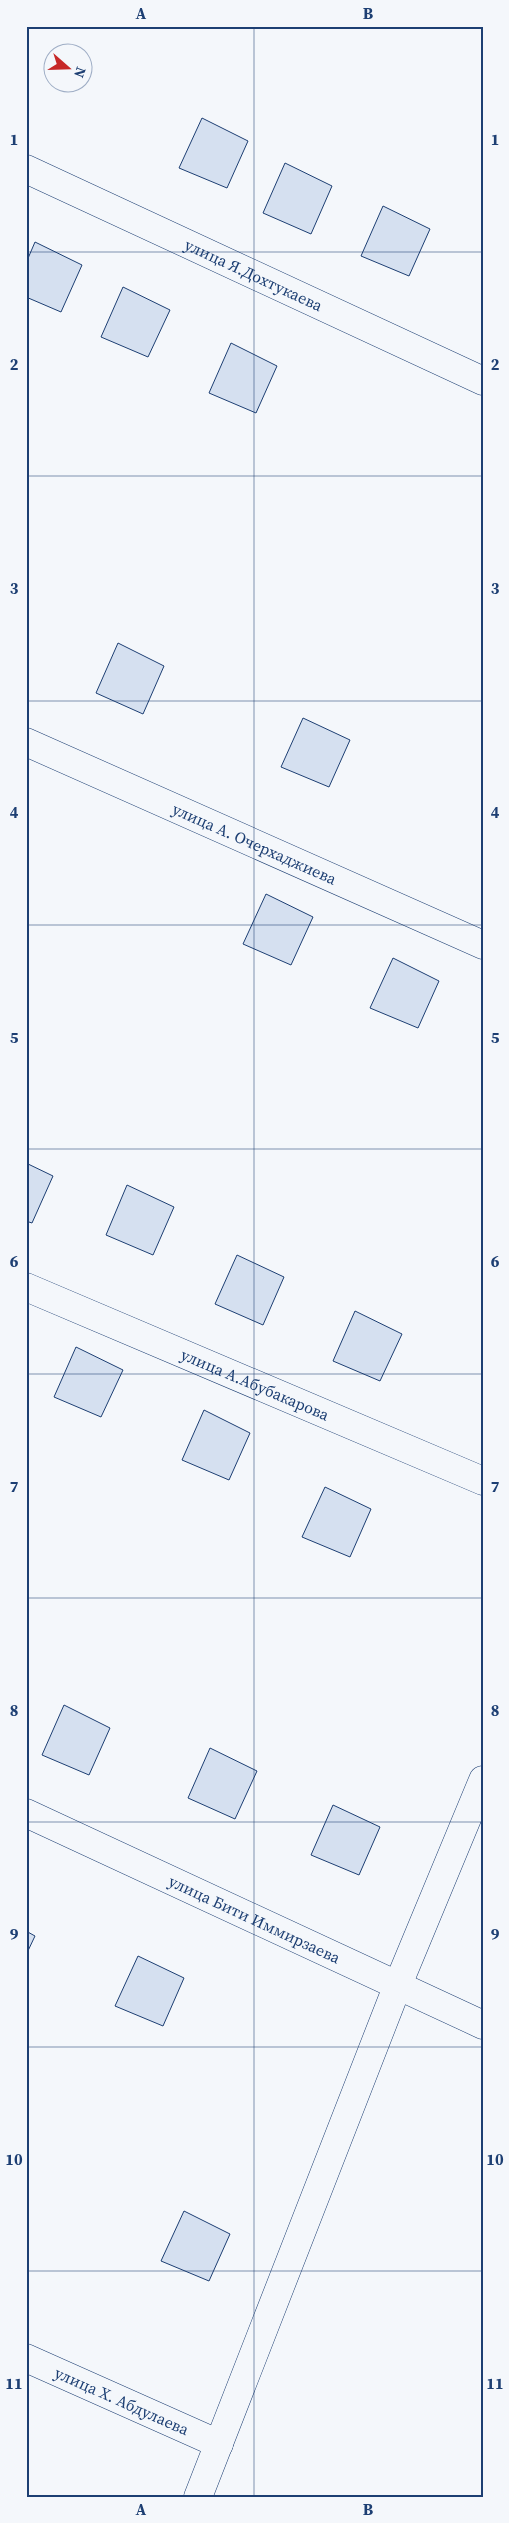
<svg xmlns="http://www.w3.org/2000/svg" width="509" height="2523" font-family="'Source Serif 4',serif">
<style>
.building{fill:#d5e0f0;stroke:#1d3f73}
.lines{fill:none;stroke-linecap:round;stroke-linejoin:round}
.minor-casing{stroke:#1d3f73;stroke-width:29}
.minor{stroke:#f4f7fb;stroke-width:28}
.grid{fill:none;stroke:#1d3f73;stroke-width:1;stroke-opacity:0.55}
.labels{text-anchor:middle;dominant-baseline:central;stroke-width:4;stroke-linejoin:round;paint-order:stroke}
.street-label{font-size:16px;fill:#1d3f73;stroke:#f4f7fb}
.neatline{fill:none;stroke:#1d3f73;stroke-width:2}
.grid-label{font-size:16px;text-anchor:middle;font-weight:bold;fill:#1d3f73}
</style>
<rect width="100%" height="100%" fill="#f4f7fb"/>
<g class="building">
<path d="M202,118L248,141L227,188L179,168Z"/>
<path d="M285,163L332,186L311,234L263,213Z"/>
<path d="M383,206L430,229L409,276L361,256Z"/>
<path d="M35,242L82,265L61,312L26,297V263Z"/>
<path d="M123,287L170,310L148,357L101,337Z"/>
<path d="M231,343L277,366L256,413L209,393Z"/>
<path d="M118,643L164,666L143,714L96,693Z"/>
<path d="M303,718L350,740L329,787L281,767Z"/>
<path d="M266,894L313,917L291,965L243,944Z"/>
<path d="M393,958L439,981L418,1028L370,1008Z"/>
<path d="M26,1163L53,1176L32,1223L26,1221Z"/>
<path d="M127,1185L174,1207L153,1255L106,1235Z"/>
<path d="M237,1255L284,1277L263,1325L215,1304Z"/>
<path d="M355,1311L402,1334L380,1381L333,1361Z"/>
<path d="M76,1347L123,1370L101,1417L54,1397Z"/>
<path d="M204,1410L250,1433L229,1480L182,1460Z"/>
<path d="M325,1487L371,1509L350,1557L302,1537Z"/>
<path d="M64,1705L110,1728L89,1775L42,1755Z"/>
<path d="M210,1748L257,1771L235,1819L188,1798Z"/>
<path d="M333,1805L380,1827L359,1875L311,1855Z"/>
<path d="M26,1931L35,1936L26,1955Z"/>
<path d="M138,1956L184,1978L163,2026L115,2006Z"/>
<path d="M184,2211L230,2234L209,2281L161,2261Z"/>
</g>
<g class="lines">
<defs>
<g id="minor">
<path id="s1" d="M26,169L483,381"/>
<path id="s2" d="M26,742L483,945"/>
<path id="s3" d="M26,1287L483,1481"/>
<path id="s4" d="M26,1813L483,2025"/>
<path id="s5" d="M26,2358L219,2444"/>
<path d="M198,2497L397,1987L483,1780"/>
</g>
</defs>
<use href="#minor" class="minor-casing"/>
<use href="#minor" class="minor"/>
</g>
<path class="grid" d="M254,26V2497M26,252H483M26,476H483M26,701H483M26,925H483M26,1149H483M26,1374H483M26,1598H483M26,1822H483M26,2047H483M26,2271H483"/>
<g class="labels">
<g class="street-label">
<text stroke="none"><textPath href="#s1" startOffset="251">улица Я.Дохтукаева</textPath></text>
<text stroke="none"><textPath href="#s2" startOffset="250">улица А. Очерхаджиева</textPath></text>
<text stroke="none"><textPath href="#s3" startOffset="249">улица А.Абубакарова</textPath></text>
<text stroke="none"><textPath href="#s4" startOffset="252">улица Бити Иммирзаева</textPath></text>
<text stroke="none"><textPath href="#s5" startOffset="105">улица Х. Абдулаева</textPath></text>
</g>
</g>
<rect width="509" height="2523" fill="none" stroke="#f4f7fb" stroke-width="55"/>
<g transform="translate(68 68) rotate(110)"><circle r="24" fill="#f4f7fb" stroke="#9eadc5"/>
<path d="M0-4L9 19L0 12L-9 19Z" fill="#c62828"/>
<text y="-8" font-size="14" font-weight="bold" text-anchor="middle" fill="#1d3f73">N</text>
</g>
<rect x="28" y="28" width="454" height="2468" class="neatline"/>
<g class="grid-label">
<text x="141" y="19">A</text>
<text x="368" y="19">B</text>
<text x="14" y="145">1</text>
<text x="495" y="145">1</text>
<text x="14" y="370">2</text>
<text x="495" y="370">2</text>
<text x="14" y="594">3</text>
<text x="495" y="594">3</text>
<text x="14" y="818">4</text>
<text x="495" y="818">4</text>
<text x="14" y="1043">5</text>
<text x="495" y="1043">5</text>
<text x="14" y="1267">6</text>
<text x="495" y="1267">6</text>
<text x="14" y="1492">7</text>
<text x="495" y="1492">7</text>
<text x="14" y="1716">8</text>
<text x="495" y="1716">8</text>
<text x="14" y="1940">9</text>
<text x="495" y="1940">9</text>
<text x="14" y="2165">10</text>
<text x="495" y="2165">10</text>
<text x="14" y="2389">11</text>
<text x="495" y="2389">11</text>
<text x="141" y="2515">A</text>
<text x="368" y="2515">B</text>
</g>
</svg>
